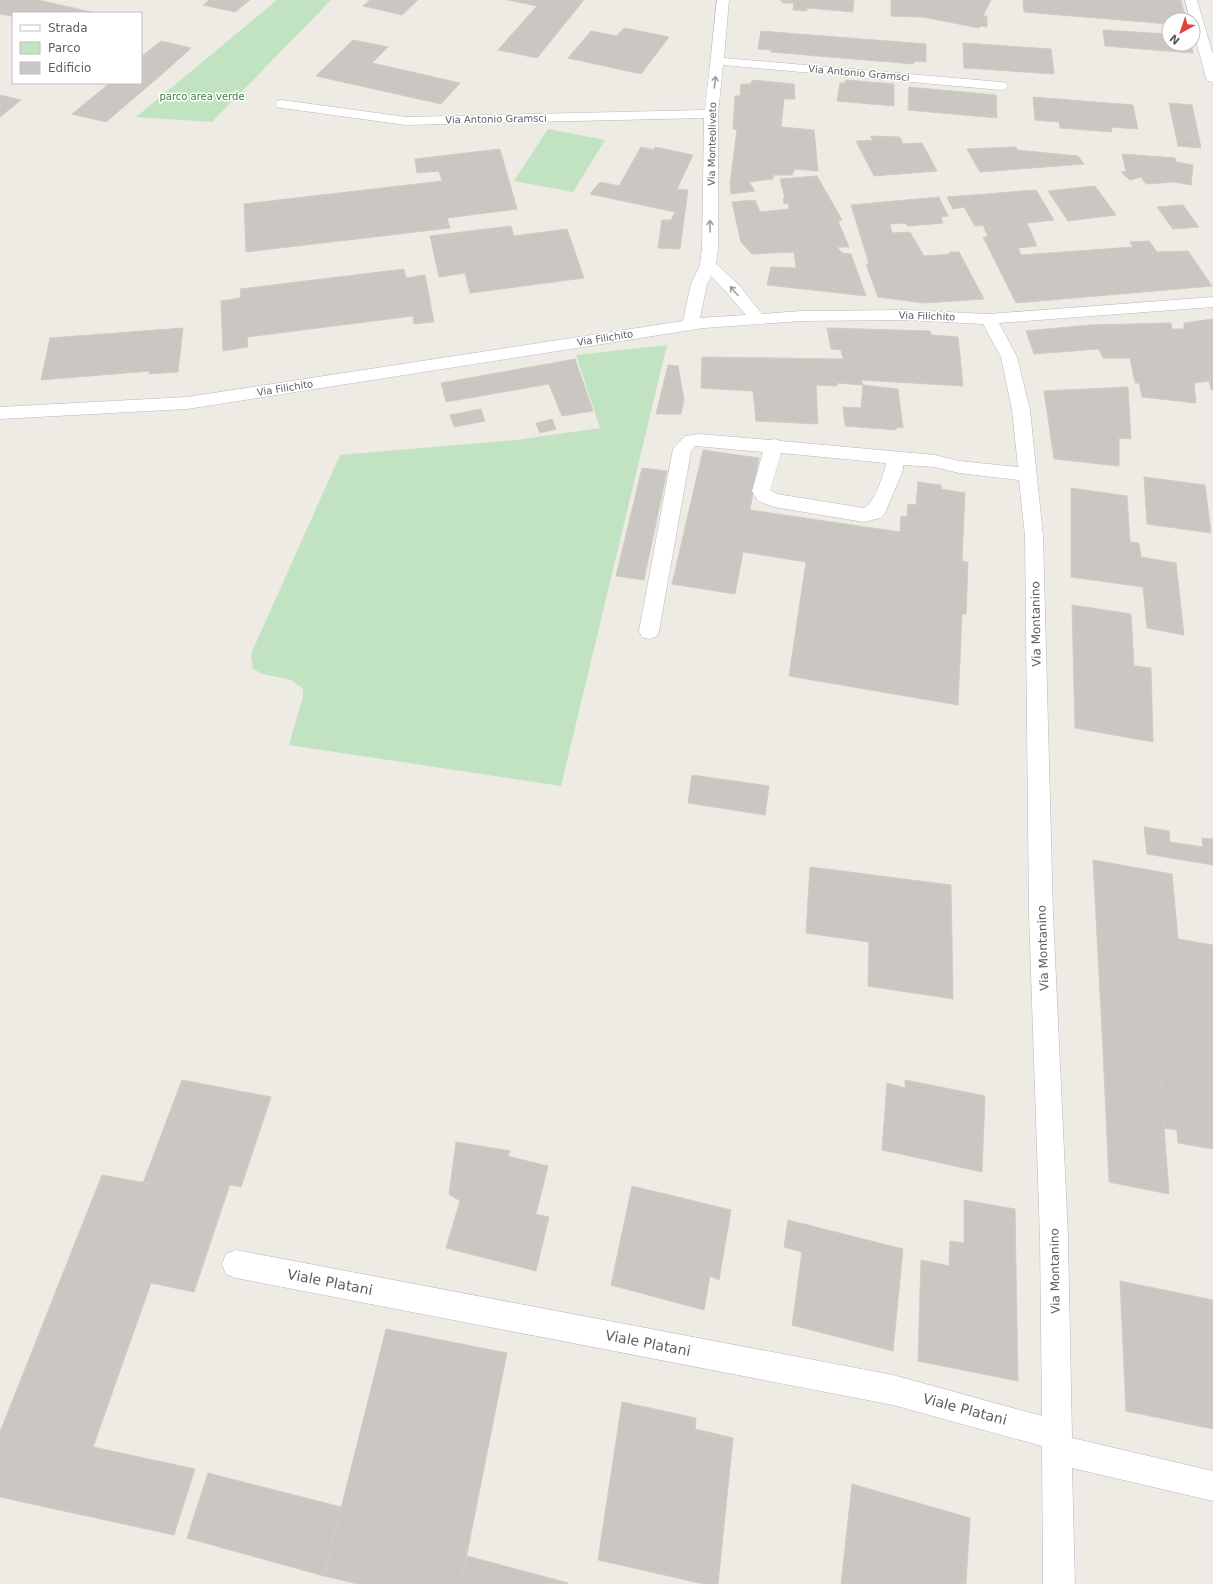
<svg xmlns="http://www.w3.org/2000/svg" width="1213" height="1584" font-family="'DejaVu Sans',sans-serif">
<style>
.green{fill:#c1e3c1}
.building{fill:#cac7c2;stroke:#d1ccc2}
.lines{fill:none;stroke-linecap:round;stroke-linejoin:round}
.minor-casing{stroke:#b5b8bc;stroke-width:1}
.minor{fill:#fff;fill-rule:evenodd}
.oneway{stroke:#9d9fa1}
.labels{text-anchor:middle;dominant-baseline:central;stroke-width:3;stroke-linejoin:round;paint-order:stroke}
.far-street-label{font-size:10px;fill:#5b5f63;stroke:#fff}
.far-park-label{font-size:10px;fill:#3a833d;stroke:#fff}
.street-label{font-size:12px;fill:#5b5f63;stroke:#fff}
.near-street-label{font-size:14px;fill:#5b5f63;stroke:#fff}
</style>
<rect width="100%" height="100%" fill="#edebe3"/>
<g class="green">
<path d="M277,0H331L212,122L136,117Z"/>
<path d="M548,129L605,140L573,192L514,181Z"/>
<path d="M667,345L561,786L289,745L303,696V689L291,680L263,674L253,669L251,654L340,455L516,440L600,428L576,355Z"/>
</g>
<g class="building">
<path d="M0,0H38L96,13H13V16L0,14Z"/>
<path d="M209,0H250L235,12L203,5Z"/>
<path d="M370,0H418L402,15L363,6Z"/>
<path d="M508,0H584L537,58L498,50L537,6Z"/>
<path d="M780,0H854L853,12L807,8V11L793,10L794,3H783Z"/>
<path d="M891,0H991L983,16H987V27L980,26L979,28L923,17L891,16Z"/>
<path d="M1023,0H1181L1186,20H1169V24L1024,12Z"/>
<path d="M624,28L669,37L641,74L568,58L591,31L617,36Z"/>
<path d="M1165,28H1169V44H1191L1193,53L1105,46L1103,30L1167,34Z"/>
<path d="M761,31L926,44V62L915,61L913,64L771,52L770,50L758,49Z"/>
<path d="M353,40L388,47L372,63L460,83L441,104L316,76Z"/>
<path d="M161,41L191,48L168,69L141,63V57Z"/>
<path d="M963,43L1051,49L1054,74L964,68Z"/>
<path d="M141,63L168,69L106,122L72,114L110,83H141Z"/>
<path d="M753,80L794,84L795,99H784L781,127L814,130L818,171L795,169L792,175H773V179L749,182L755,191L731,194L730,183L737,130L733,129L735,96H740L741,84H750Z"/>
<path d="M846,80L894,84V106L837,101L840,83H845Z"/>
<path d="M909,87L996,95L997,118L908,110Z"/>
<path d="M0,95L21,100L0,117Z"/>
<path d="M1033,97L1133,105L1138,129L1111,127L1112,132L1060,128L1059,122L1035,120Z"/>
<path d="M1169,103L1192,105L1199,138L1176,136Z"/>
<path d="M870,136L900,137L903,144L922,143L937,171L874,176L856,141L873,140Z"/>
<path d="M1176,136L1199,138L1201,148L1178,146Z"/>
<path d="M641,147L654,150L655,147L693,155L677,189L688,190L680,249L658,248L662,220H671L675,212L590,194L600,182L619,186Z"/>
<path d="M1016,147L1017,150L1078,156L1084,164L980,172L967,149Z"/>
<path d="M500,149L517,209L447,218L450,228L246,252L244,204L442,181L439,171L417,173L415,159Z"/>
<path d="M1122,154L1175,158L1176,162L1193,165L1191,185L1175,182L1146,184L1141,177L1130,180L1121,172L1126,171Z"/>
<path d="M817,176L842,220L838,221L849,247H837L842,253L851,254L866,296L767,285L771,267L796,268L794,252L752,254L741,242L732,202L755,200L760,212L789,209L788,203L784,204L783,198H785L780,179Z"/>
<path d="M1095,186L1116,215L1068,221L1048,191Z"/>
<path d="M1036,190L1054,220L1027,223L1037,246L1018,248L1021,255L1133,247L1130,242L1149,241L1157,252L1188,251L1212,286L1016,303L983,237H988L983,225L975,226L964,207L953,209L947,197Z"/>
<path d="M939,197L948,216L941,217L943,223L908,226L905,223L890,224L892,233L910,232L924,256L950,254L949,252H959L984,299L924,303L878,297L866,264H869L851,205Z"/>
<path d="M1183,205L1199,227L1173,229L1157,207Z"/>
<path d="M511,226L514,236L567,229L584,278L470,293L465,273L439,277L430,236Z"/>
<path d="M404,269L406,278L425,275L434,322L414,324L413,316L247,337L248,347L223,351L221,301L241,298L240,289Z"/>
<path d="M1213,319V390H1211L1209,381L1194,383L1196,403L1142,397L1139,383H1135L1130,358H1103L1099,349L1034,354L1026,331L1090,325L1171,323L1172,329H1184V323Z"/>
<path d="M183,328L178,372L149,374L150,371L41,380L50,338Z"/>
<path d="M827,328L930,331L931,335L958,337L963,386L861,380L863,385L837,383V386L816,385L818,424L756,421L753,391L701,388L702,357L843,359L841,350L831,349Z"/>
<path d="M575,359L593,411L562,416L549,384L446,402L441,383Z"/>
<path d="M668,365L678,366L684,400L681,414H656Z"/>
<path d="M863,385L898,389L903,428L897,427L896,430L845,426L843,407L861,408Z"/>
<path d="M1128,387L1131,439L1119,438V466L1054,459L1044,391Z"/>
<path d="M481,409L485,421L454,427L450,415Z"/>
<path d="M552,419L556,429L540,433L536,423Z"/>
<path d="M703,450L759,458L750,510L900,532L901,516L907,517L908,504L916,505L918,482L941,485V489L965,493L962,561L968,562L966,614H962L958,705L789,676L806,562L743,552L735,594L672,584Z"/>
<path d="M642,468L667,471L644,580L616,576Z"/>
<path d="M1144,477L1205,485L1211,533L1147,524Z"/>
<path d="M1071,488L1127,496L1130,542L1139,543L1141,557L1176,563L1184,635L1147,628L1143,587L1071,577Z"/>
<path d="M1072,605L1131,614L1134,666L1151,668L1153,742L1075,728Z"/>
<path d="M692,775L769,786L765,815L688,803Z"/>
<path d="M1144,827L1169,831L1170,842L1203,847L1202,838L1213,839V865L1147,854Z"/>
<path d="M1093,860L1172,874L1178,939L1213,945V1070L1103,1050Z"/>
<path d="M810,867L951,885L953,999L868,986L869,942L806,933Z"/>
<path d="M1103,1050L1159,1060L1169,1194L1109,1182Z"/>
<path d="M1159,1060L1213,1070V1149L1178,1143L1177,1130L1164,1128Z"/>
<path d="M182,1080L271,1097L241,1187L184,1176L179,1189L143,1183Z"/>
<path d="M905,1080L985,1096L982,1172L882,1150L887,1083L905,1088Z"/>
<path d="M456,1142L511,1151L507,1156L548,1166L536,1214L549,1217L536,1271L446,1248L460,1201L449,1194Z"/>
<path d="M102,1175L179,1189L184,1176L230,1184L194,1292L151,1283L93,1447L195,1469L174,1535L0,1497V1432Z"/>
<path d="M632,1186L731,1210L719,1280L710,1276L704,1310L611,1285Z"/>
<path d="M964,1200L1015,1209L1018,1381L918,1361L921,1260L949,1266L950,1241L964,1243Z"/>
<path d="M788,1220L903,1249L893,1351L792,1325L802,1252L784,1247Z"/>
<path d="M1120,1281L1213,1300V1429L1126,1411Z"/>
<path d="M386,1329L507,1353L461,1584H358L324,1576Z"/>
<path d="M622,1402L696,1418L695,1429L733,1438L718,1584H704L598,1560Z"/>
<path d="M208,1473L341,1507L324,1576L187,1538Z"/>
<path d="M852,1484L970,1518L966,1584H841Z"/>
<path d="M467,1556L568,1583V1584H461Z"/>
</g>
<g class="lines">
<defs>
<g id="minor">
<path d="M717,0H729L724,58L1001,82L1006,83L1008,86L1006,89L1001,90L723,65L718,114V248L716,264L739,285L762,314L801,311L907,310L988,314L1213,297V307L999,323L1017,357L1030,410L1043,536L1053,914L1068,1237L1072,1438L1213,1471V1501L1072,1468L1075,1584H1043L1042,1446L893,1405L236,1278L226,1274L222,1264L226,1254L236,1250L893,1375L1042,1416L1040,1237L1029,914L1025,536L1019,480L959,473L935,467L903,465V470L885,513L880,518L864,522L774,507L758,501L752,491L763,452L695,446L691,451L659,631L656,637L649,639L642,637L639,631L673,449L685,436L700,434L770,440L774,439L781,441L935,455L959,461L1018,467L1012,410L1001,357L983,324L907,320L801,321L704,328L187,409L0,419V407L187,397L683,321L691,284L700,265L702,248L704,118L406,125L282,108L277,107L275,104L277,101L282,100L406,117L705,110ZM711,276L727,293L746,315L700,318L707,284ZM781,453L886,463C885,472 873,506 864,508L777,494L770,490Z"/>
<path d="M1185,0H1197L1213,55V82L1208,81L1206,78L1193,30V20H1190Z"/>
</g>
</defs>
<use href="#minor" class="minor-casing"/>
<use href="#minor" class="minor"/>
</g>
<defs><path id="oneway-shaft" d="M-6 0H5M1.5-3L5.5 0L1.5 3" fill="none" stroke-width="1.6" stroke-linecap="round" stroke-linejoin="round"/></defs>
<g class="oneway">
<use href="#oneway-shaft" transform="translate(715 82) rotate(-83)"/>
<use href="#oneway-shaft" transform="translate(710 226) rotate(-90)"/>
<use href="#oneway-shaft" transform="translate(734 291) rotate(-131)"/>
</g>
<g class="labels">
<g class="far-street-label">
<text transform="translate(859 73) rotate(5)">Via Antonio Gramsci</text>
<text transform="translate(496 119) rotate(-1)">Via Antonio Gramsci</text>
<text transform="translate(712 144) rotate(-89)">Via Monteoliveto</text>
<text transform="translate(927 316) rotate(2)">Via Filichito</text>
<text transform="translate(605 338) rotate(-9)">Via Filichito</text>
<text transform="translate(285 388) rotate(-9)">Via Filichito</text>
</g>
<g class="far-park-label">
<text x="202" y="96">parco area verde</text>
</g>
<g class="street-label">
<text transform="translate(1036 624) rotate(-91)">Via Montanino</text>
<text transform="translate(1043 948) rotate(-92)">Via Montanino</text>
<text transform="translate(1055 1271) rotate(-91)">Via Montanino</text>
</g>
<g class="near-street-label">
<text transform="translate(330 1282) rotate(11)">Viale Platani</text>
<text transform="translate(648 1343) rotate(11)">Viale Platani</text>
<text transform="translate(965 1409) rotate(15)">Viale Platani</text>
</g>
</g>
<rect x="12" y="12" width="130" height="72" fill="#ffffff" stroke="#bdbfc1"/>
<rect x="20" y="25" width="20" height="6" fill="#ffffff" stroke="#bdbfc1"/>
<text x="48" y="32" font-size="12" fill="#5b5f63">Strada</text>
<rect x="20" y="42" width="20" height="12" fill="#c1e3c1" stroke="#bdbfc1"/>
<text x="48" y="52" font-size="12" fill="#5b5f63">Parco</text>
<rect x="20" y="62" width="20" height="12" fill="#cac7c2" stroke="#bdbfc1"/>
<text x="48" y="72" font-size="12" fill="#5b5f63">Edificio</text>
<g transform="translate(1181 32) rotate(220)"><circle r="19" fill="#ffffff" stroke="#bdbfc1"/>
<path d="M0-3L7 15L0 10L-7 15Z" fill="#df4337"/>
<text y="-6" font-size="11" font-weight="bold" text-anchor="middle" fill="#5b5f63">N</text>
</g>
</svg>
